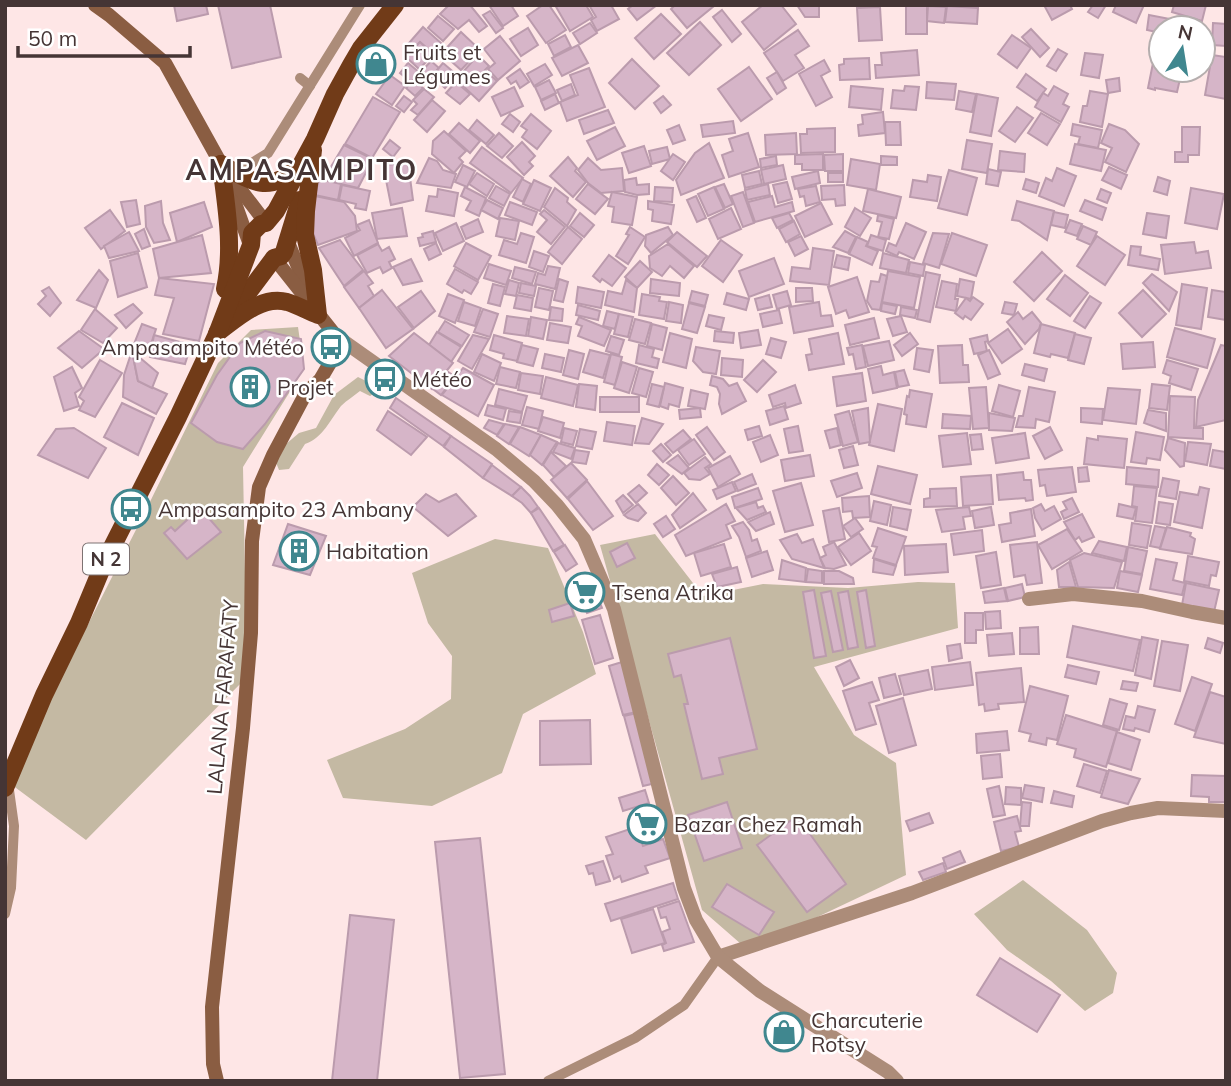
<svg xmlns="http://www.w3.org/2000/svg" width="1231" height="1086" font-family="Mulish,sans-serif">
<style>
.green{fill:#c4b9a3}
.building{fill:#d6b5c8;stroke:#bb9bad;stroke-width:2}
.lines{fill:none;stroke-linecap:round;stroke-linejoin:round}
.service{stroke:#ac8c79;stroke-width:10}
.minor{stroke:#ac8c79;stroke-width:14}
.tertiary{stroke:#ac8c79;stroke-width:14}
.secondary{stroke:#8a5d42;stroke-width:14}
.primary{stroke:#713b18;stroke-width:18}
.labels{text-anchor:middle;dominant-baseline:central;stroke-width:5;stroke-linejoin:round;paint-order:stroke}
.shield{fill:#fff;stroke:#7d7272;stroke-width:2}
.shield-label{font-size:19px;font-weight:bold;fill:#453535}
.poi-label{font-size:21px;fill:#453535;stroke:#fff;text-anchor:start}
.street-label{font-size:21px;fill:#453535;stroke:#fff}
.district-label{font-size:28px;font-weight:bold;letter-spacing:2px;fill:#453535;stroke:#fff}
</style>
<rect width="100%" height="100%" fill="#fee6e6"/>
<g class="green">
<path d="M298,327L304,369L243,467L247,677L86,840L8,782L145,512L218,363L251,330Z"/>
<path d="M358,377L382,389L370,396L360,391C354,396 347,400 341,406C330,420 323,438 305,444L289,469L279,470L273,455L299,433L316,428L334,395Z"/>
<path d="M655,534L703,596L763,584L848,588L918,582L955,583L958,628L814,667L854,735L896,763L906,875L790,930L741,944L702,910L600,545Z"/>
<path d="M495,539L548,548L583,632L596,674L523,714L502,773L432,806L343,798L327,760L405,729L451,699L452,656L428,623L412,573Z"/>
<path d="M1023,880L1087,930L1117,973L1113,993L1085,1011L1051,981L1007,950L974,914Z"/>
</g>
<g class="building">
<path d="M174,5H206L208,14L177,21Z"/>
<path d="M218,5H270L281,57L232,68Z"/>
<path d="M449,5H470L487,26L479,32L469,20L458,29L440,14Z"/>
<path d="M489,5H511L518,16L503,26Z"/>
<path d="M543,5H549L566,30L546,43L527,16Z"/>
<path d="M555,5H586L593,17L570,31Z"/>
<path d="M589,5H611L619,19L597,31L591,20L596,17Z"/>
<path d="M633,5H657L637,20L628,9Z"/>
<path d="M675,5H714V6L687,28L671,9Z"/>
<path d="M763,5H781L796,24L764,50L742,22Z"/>
<path d="M797,5H819V17H805Z"/>
<rect x="906" y="5" width="21" height="29"/>
<path d="M1044,5H1070L1072,9L1052,20Z"/>
<path d="M1093,5H1106L1098,18L1088,12Z"/>
<path d="M1116,5H1144L1136,23L1113,12Z"/>
<path d="M1174,5H1206L1202,21L1172,12Z"/>
<path d="M928,6L946,7L944,23L927,21Z"/>
<path d="M947,6L978,8L977,24L945,22Z"/>
<path d="M880,7L882,40L859,41L857,8Z"/>
<path d="M722,10L741,34L732,42L713,17Z"/>
<path d="M490,11L503,28L496,33L483,15Z"/>
<path d="M661,14L681,34L654,59L635,38Z"/>
<path d="M1149,15L1175,20L1173,28H1161V33L1147,30Z"/>
<path d="M438,16L454,29L443,41L428,28Z"/>
<path d="M700,22L721,45L689,75L667,53Z"/>
<path d="M590,23L597,33L580,44L573,33Z"/>
<path d="M1213,23L1226,24V46L1212,45Z"/>
<path d="M423,27L441,43L432,52L420,42L414,48L409,43Z"/>
<path d="M528,28L538,45L521,56L510,39Z"/>
<path d="M1031,29L1049,48L1040,57L1022,37Z"/>
<path d="M798,30L809,46L795,55L804,68L783,81L764,53Z"/>
<path d="M461,32L480,50L461,70L442,53Z"/>
<path d="M565,35L571,47L554,56L548,44Z"/>
<path d="M1012,35L1031,48L1017,68L998,54Z"/>
<path d="M500,36L520,61L498,80L488,69L495,63L484,49Z"/>
<path d="M420,42L433,55L419,69L406,57Z"/>
<path d="M578,45L588,63L562,76L552,58Z"/>
<path d="M1058,49L1067,54L1056,71L1047,66Z"/>
<path d="M917,50L919,75L876,78L875,65H882L881,53Z"/>
<path d="M1085,53L1103,55L1099,78L1081,75Z"/>
<path d="M478,55L489,66L485,70L497,81L479,101L463,86L469,79L462,73Z"/>
<path d="M1212,55L1226,57V99L1205,95Z"/>
<path d="M869,58L870,79L840,80L839,65L844,64V59Z"/>
<path d="M1154,58L1161,60V70H1182L1177,92L1155,88V90L1148,88Z"/>
<path d="M632,59L659,86L635,109L609,83Z"/>
<path d="M824,60L830,71L821,76L832,97L816,106L799,74Z"/>
<path d="M431,61L439,68L429,79L421,72Z"/>
<path d="M408,63L420,73L411,82L400,73Z"/>
<path d="M443,63L457,75L445,88L432,76Z"/>
<path d="M545,64L552,75L534,86L527,74Z"/>
<path d="M749,67L772,99L741,121L718,89Z"/>
<path d="M589,68L605,107L567,121L560,102L578,95L570,75Z"/>
<path d="M520,69L529,82L520,88L516,81L511,84L507,78Z"/>
<path d="M777,72L786,88L777,94L767,78Z"/>
<path d="M1026,74L1046,89L1037,101L1017,87Z"/>
<path d="M390,75L405,86L392,105L376,94Z"/>
<path d="M1119,78L1120,91L1108,93L1106,80Z"/>
<path d="M414,80L423,88L415,96L406,88Z"/>
<path d="M549,80L556,93L541,100L535,87Z"/>
<path d="M456,82L470,94L460,104L446,93Z"/>
<path d="M927,82L956,84L954,100L926,98Z"/>
<path d="M571,84L575,95L562,101L557,90Z"/>
<path d="M851,86L883,89L881,110L849,107Z"/>
<path d="M905,86L919,87L916,110L891,108L893,90L904,91Z"/>
<path d="M1054,86L1068,94L1063,104L1069,107L1061,122L1035,107L1043,93L1048,96Z"/>
<path d="M514,87L523,106L501,116L492,97Z"/>
<path d="M424,89L434,97L418,115L411,110L417,104L413,100Z"/>
<path d="M959,91L976,94L972,112L956,109Z"/>
<path d="M1090,91L1108,94L1102,127L1080,122L1083,106H1087Z"/>
<path d="M555,94L559,103L545,110L541,101Z"/>
<path d="M977,94L998,98L991,136L970,132Z"/>
<path d="M404,96L412,102L404,112L396,106Z"/>
<path d="M663,96L671,105L661,113L654,103Z"/>
<path d="M373,97L400,112L372,158L345,144Z"/>
<path d="M432,100L445,111L427,132L414,120Z"/>
<path d="M1017,107L1033,118L1015,142L999,131Z"/>
<path d="M608,110L614,123L584,134L579,120Z"/>
<path d="M883,112L885,133L859,136L858,125L863,124L862,115Z"/>
<path d="M1041,113L1060,124L1047,145L1028,133Z"/>
<path d="M510,114L520,122L513,132L502,124Z"/>
<path d="M531,114L551,131L537,149L522,137L527,130L521,126Z"/>
<path d="M477,120L494,135L486,144L469,130Z"/>
<path d="M733,121L735,133L703,137L701,125Z"/>
<path d="M885,122H900L901,145H886Z"/>
<path d="M459,123L480,141L470,153L449,134Z"/>
<path d="M1073,124L1102,130L1098,148L1078,144L1080,137L1071,135Z"/>
<path d="M1109,124L1125,130L1139,144L1126,172L1105,162L1112,148L1101,143Z"/>
<path d="M679,125L685,140L673,144L667,130Z"/>
<path d="M615,127L625,146L597,160L587,141Z"/>
<path d="M1182,127H1200L1199,155H1188V162H1175V152H1182Z"/>
<path d="M835,128V152L801,153L800,134H807V129Z"/>
<path d="M444,131L466,151L459,158L463,162L454,173L432,154L433,141Z"/>
<path d="M499,133L513,146L502,158L487,146Z"/>
<path d="M748,133L759,167L729,177L722,155L733,151L729,139Z"/>
<path d="M796,133L797,154L766,155L765,135Z"/>
<path d="M390,140L400,148L393,157L383,149Z"/>
<path d="M967,140L992,144L987,173L962,169Z"/>
<path d="M522,142L535,156L529,162L533,166L524,175L507,157Z"/>
<path d="M709,143L724,178L681,195L676,180L695,153Z"/>
<path d="M1075,144L1106,150L1101,171L1070,164Z"/>
<path d="M344,145L373,159L358,188L323,180Z"/>
<path d="M644,146L651,166L629,173L622,153Z"/>
<path d="M482,147L523,178L511,193L470,163Z"/>
<path d="M667,147L670,159L652,164L649,151Z"/>
<path d="M1000,151L1025,154L1024,172L998,170Z"/>
<path d="M673,154L685,162L673,180L661,171Z"/>
<path d="M823,154V170H802V164H795V155Z"/>
<path d="M843,154V171H825L824,155Z"/>
<path d="M776,156L777,165L761,168L760,159Z"/>
<path d="M881,156L897,157V165H881Z"/>
<path d="M568,157L577,168L575,171L586,182L573,197L550,176Z"/>
<path d="M429,158L437,161L443,170L456,174L451,188L417,183Z"/>
<path d="M588,158L601,170L622,168L624,191L601,193L588,183L578,170Z"/>
<path d="M851,159L880,164L876,190L847,185Z"/>
<path d="M408,163L413,200L391,205L383,165Z"/>
<path d="M463,165L475,171L467,187L455,182Z"/>
<path d="M783,165L786,179L764,184L761,170Z"/>
<path d="M1109,167L1127,175L1121,189L1102,180Z"/>
<path d="M1057,168L1076,176L1064,206L1039,196L1046,178L1052,181Z"/>
<path d="M988,169L1001,172L998,186L986,184Z"/>
<path d="M949,170L977,178L967,215L938,208Z"/>
<path d="M759,171L762,184L745,188L742,175Z"/>
<path d="M818,171L820,183L795,189L792,177Z"/>
<path d="M477,173L494,184L487,196L469,184Z"/>
<rect x="828" y="173" width="15" height="9"/>
<path d="M928,175L941,177L937,201L910,197L913,180L927,182Z"/>
<path d="M1158,177L1170,181L1167,195L1154,191Z"/>
<path d="M636,178L637,185L649,184V194L637,195L625,192L624,180Z"/>
<path d="M319,179L341,184L338,200L315,195Z"/>
<path d="M522,179L531,184L523,202L513,197Z"/>
<path d="M1026,179L1039,183L1036,193L1023,189Z"/>
<path d="M534,180L551,188L540,211L523,204Z"/>
<path d="M787,182L792,199L778,203L773,185Z"/>
<path d="M588,184L608,199L595,214L576,199Z"/>
<path d="M724,184L733,204L725,208L715,187Z"/>
<path d="M768,184L770,195L747,200L745,190Z"/>
<path d="M342,185L370,191L366,210L355,208L356,204L339,200Z"/>
<path d="M844,185L845,205L836,206L835,199L822,200L821,186Z"/>
<path d="M496,186L510,194L504,206L489,198Z"/>
<path d="M816,186L820,202L806,206L804,196L800,197L798,189Z"/>
<path d="M465,187L486,198L479,216L466,210L471,201L461,196Z"/>
<path d="M655,187L673,188L672,202L654,201Z"/>
<path d="M714,187L724,209L708,216L698,194Z"/>
<path d="M555,188L568,198L567,202L576,210L567,226L544,207Z"/>
<path d="M1191,188L1224,194L1217,229L1185,223Z"/>
<path d="M438,189L458,193L454,216L426,211L429,196L437,197Z"/>
<path d="M868,189L901,197L896,218L863,211Z"/>
<path d="M1101,189L1111,193L1107,203L1097,199Z"/>
<path d="M612,192L637,197L632,225L612,222L614,207L608,206Z"/>
<path d="M743,192L754,223L743,227L731,196Z"/>
<path d="M315,196L344,202L355,216L357,231L318,245L308,222Z"/>
<path d="M696,196L706,218L697,222L687,200Z"/>
<path d="M772,196L775,207L792,202L794,211L755,222L748,202Z"/>
<path d="M136,200L140,224L127,227L121,202Z"/>
<path d="M487,200L503,208L498,219L481,210Z"/>
<path d="M1085,200L1106,208L1102,220L1080,211Z"/>
<path d="M161,201L163,223L170,240L154,243L146,227L145,206Z"/>
<path d="M648,201L674,205L671,224L652,221L653,210L648,209Z"/>
<path d="M1017,201L1054,211L1047,240L1019,221L1012,220Z"/>
<path d="M204,202L212,227L177,242L170,213Z"/>
<path d="M510,202L537,212L532,225L505,215Z"/>
<path d="M821,203L832,224L805,237L795,216Z"/>
<path d="M402,208L407,236L377,239L372,213Z"/>
<path d="M731,208L741,229L718,239L709,219Z"/>
<path d="M855,208L871,218L860,236L845,227Z"/>
<path d="M110,210L125,231L101,249L85,228Z"/>
<path d="M544,210L565,227L551,244L537,232L547,220L540,214Z"/>
<path d="M1054,212L1068,215L1065,228L1051,225Z"/>
<path d="M580,213L594,225L584,237L570,226Z"/>
<path d="M789,213L793,220L777,228L772,218Z"/>
<path d="M1147,213L1169,216L1166,238L1143,234Z"/>
<path d="M878,215L894,219L889,239L878,237L882,222L877,221Z"/>
<path d="M500,218L519,221L515,240L496,236Z"/>
<path d="M478,219L483,232L466,239L461,227Z"/>
<path d="M369,220L378,243L354,256L345,238L360,230L357,225Z"/>
<path d="M1070,220L1082,224L1077,236L1065,232Z"/>
<path d="M794,221L800,234L786,242L779,229Z"/>
<path d="M456,223L464,241L443,251L435,233Z"/>
<path d="M906,223L926,232L914,259L899,252L897,256L886,251L889,243L896,246Z"/>
<path d="M1083,226L1097,232L1091,245L1077,239Z"/>
<path d="M568,227L582,239L562,264L548,252Z"/>
<path d="M630,227L645,237L628,264L616,256L629,235L626,234Z"/>
<path d="M668,227L673,235L651,253L645,246L646,235Z"/>
<path d="M144,229L150,246L142,249L135,234Z"/>
<path d="M433,231L436,242L420,246L418,238L423,237L422,234Z"/>
<path d="M845,231L856,237L848,253L833,247Z"/>
<path d="M129,232L139,251L109,258L104,246Z"/>
<path d="M677,232L707,256L697,267L667,242Z"/>
<path d="M521,233L534,237L526,263L499,255L504,240L517,244Z"/>
<path d="M933,233L949,234L939,268L923,263Z"/>
<path d="M952,233L987,245L976,276L941,264Z"/>
<path d="M202,235L211,273L159,278L153,249Z"/>
<path d="M871,235L886,240L883,251L867,246Z"/>
<path d="M801,236L808,249L795,256L788,242Z"/>
<path d="M1097,236L1125,255L1105,285L1077,266Z"/>
<path d="M857,237L868,242L866,246L878,251L872,265L849,254Z"/>
<path d="M340,240L363,270L344,286L319,248Z"/>
<path d="M721,240L742,255L723,282L702,266Z"/>
<path d="M1194,242L1196,253L1208,251L1211,268L1165,274L1161,245Z"/>
<path d="M436,243L441,254L429,260L424,249Z"/>
<path d="M466,243L491,256L478,280L454,266Z"/>
<path d="M378,244L382,251L389,247L395,259L389,262L392,268L383,273L380,267L367,273L357,255Z"/>
<path d="M668,244L694,266L684,278L670,266L662,276L650,268L649,256Z"/>
<path d="M1131,246L1141,247L1140,255L1160,259L1158,270L1128,265Z"/>
<path d="M813,248L834,251L829,285L790,281L792,267L810,269Z"/>
<path d="M534,251L549,256L543,272L529,267Z"/>
<path d="M1042,252L1062,271L1034,301L1014,282Z"/>
<path d="M138,253L147,287L118,297L110,261Z"/>
<path d="M883,253L909,260L906,273L880,268Z"/>
<path d="M609,255L626,268L612,286L602,279L600,282L593,276Z"/>
<path d="M837,255L850,258L848,270L834,267Z"/>
<path d="M774,258L784,284L749,297L739,271Z"/>
<path d="M411,259L422,281L403,285L393,267Z"/>
<path d="M640,261L652,272L637,288L625,277Z"/>
<path d="M910,262L925,265L923,276L908,273Z"/>
<path d="M489,264L511,271L506,285L484,278Z"/>
<path d="M548,266L560,268L555,289L535,284L538,273L545,275Z"/>
<path d="M515,267L536,272L532,284L512,278Z"/>
<path d="M455,269L478,282L471,294L464,290L462,293L447,284Z"/>
<path d="M99,270L108,280L96,308L77,300Z"/>
<path d="M364,271L373,283L368,286L374,296L359,308L344,287Z"/>
<path d="M888,271L920,277L914,308L882,302Z"/>
<path d="M926,272L940,275L930,322L917,319Z"/>
<path d="M881,274L887,276L880,310L872,309L867,301L871,281L879,282Z"/>
<path d="M1152,274L1177,292L1169,311L1143,283Z"/>
<path d="M1065,275L1088,293L1070,316L1047,299Z"/>
<path d="M857,277L869,312L849,318L846,310L836,314L828,287Z"/>
<path d="M159,278L214,284L199,341L163,334L174,298L155,295Z"/>
<path d="M559,279L568,282L563,302L554,300Z"/>
<path d="M651,279L680,283L679,296L650,293Z"/>
<path d="M960,279L974,282L971,299L957,296Z"/>
<path d="M509,280L519,283L516,296L505,294Z"/>
<path d="M626,280L637,288L634,312L605,305L608,291L622,294Z"/>
<path d="M942,281L957,284L955,299H958L956,311L936,307Z"/>
<path d="M521,283L536,286L534,296L519,293Z"/>
<path d="M493,284L505,287L500,306L488,303Z"/>
<path d="M1182,284L1207,288L1201,329L1176,325Z"/>
<path d="M49,287L61,303L50,316L38,304L46,296L42,291Z"/>
<path d="M578,287L604,292L601,308L576,303Z"/>
<path d="M539,288L553,291L549,310L535,307Z"/>
<path d="M796,288H812L813,301L796,302Z"/>
<path d="M382,290L413,329L386,348L359,308Z"/>
<path d="M1143,290L1166,314L1142,337L1119,313Z"/>
<path d="M1212,290L1226,292V320L1208,317Z"/>
<path d="M421,291L435,311L414,328L398,307Z"/>
<path d="M692,291L708,295L705,306L689,302Z"/>
<path d="M787,291L791,305L777,309L773,295Z"/>
<path d="M727,293L749,299L746,310L724,304Z"/>
<path d="M448,294L464,300L455,323L439,316Z"/>
<path d="M642,294L660,297L659,301L667,302L664,319L639,315Z"/>
<path d="M517,295L533,298L531,311L514,308Z"/>
<path d="M769,295L772,307L758,310L755,299Z"/>
<path d="M1090,296L1101,303L1085,328L1074,321Z"/>
<path d="M973,297L983,304L971,320L965,316L963,319L955,313L966,298L970,301Z"/>
<path d="M464,302L481,308L475,326L458,321Z"/>
<path d="M669,302L683,305L681,323L666,321Z"/>
<path d="M819,302L821,316L831,315L833,326L794,333L789,307Z"/>
<path d="M1005,302L1017,304L1014,315L1002,313Z"/>
<path d="M689,303L705,307L697,333L682,329Z"/>
<path d="M882,303L897,306L895,314L881,311Z"/>
<path d="M133,304L142,313L126,328L115,315Z"/>
<path d="M578,305L600,311L598,320L576,315Z"/>
<path d="M551,307L563,309L562,321L549,320Z"/>
<path d="M901,307L917,310L915,318L900,315Z"/>
<path d="M95,309L117,328L103,343L81,330Z"/>
<path d="M483,309L498,314L490,337L474,332Z"/>
<path d="M779,310L782,323L763,327L760,314Z"/>
<path d="M607,311L619,314L615,329L603,326Z"/>
<path d="M1018,312L1023,319L1032,312L1041,323L1039,329L1025,344L1007,322Z"/>
<path d="M619,314L633,317L628,337L614,334Z"/>
<path d="M709,315L724,318L721,330L706,326Z"/>
<path d="M507,316L529,319L526,336L504,333Z"/>
<path d="M901,316L907,332L893,336L887,319Z"/>
<path d="M531,317L547,320L543,339L528,336Z"/>
<path d="M579,317L611,330L604,346L578,336L582,326L576,324Z"/>
<path d="M874,318L879,338L850,345L845,325Z"/>
<path d="M635,319L651,323L645,344L629,340Z"/>
<path d="M445,321L469,335L462,346L438,332Z"/>
<path d="M550,323L571,327L568,343L547,340Z"/>
<path d="M142,324L156,329L149,350L134,344Z"/>
<path d="M652,324L667,328L662,350L647,346Z"/>
<path d="M1041,324L1075,333L1068,358L1051,354L1050,357L1034,353Z"/>
<path d="M1175,328L1215,339L1207,368L1167,357Z"/>
<path d="M1008,329L1022,349L1002,363L988,343Z"/>
<path d="M758,330L761,345L741,348L739,333Z"/>
<path d="M79,331L104,349L82,368L58,348Z"/>
<path d="M265,331L301,339L304,369L265,424L243,449L217,442L191,423L217,375L240,343Z"/>
<path d="M715,331L734,333L733,343L714,341Z"/>
<path d="M437,332L461,347L451,362L429,345Z"/>
<path d="M414,333L453,363L432,389L389,356Z"/>
<path d="M670,333L692,339L686,368L663,362Z"/>
<path d="M838,333L844,364L809,370L806,355L812,354L809,339Z"/>
<path d="M910,333L918,344L902,356L894,345Z"/>
<path d="M1075,334L1091,338L1084,364L1068,360Z"/>
<path d="M154,335L191,345L185,364L150,357Z"/>
<path d="M473,335L489,339L472,369L458,361Z"/>
<path d="M494,335L522,343L517,361L503,358L504,354L490,350Z"/>
<path d="M987,335L988,341L985,342L987,351L974,354L970,339Z"/>
<path d="M611,336L624,340L619,355L606,351Z"/>
<path d="M771,338L786,342L781,358L766,354Z"/>
<path d="M889,341L894,360L868,366L863,346Z"/>
<path d="M1153,342L1155,367L1123,369L1121,344Z"/>
<path d="M522,345L538,349L533,366L517,362Z"/>
<path d="M639,345L654,349L652,357L659,359L657,368L636,363Z"/>
<path d="M862,345L866,367L856,369L853,354L849,355L847,348Z"/>
<path d="M962,345L963,365H968L969,382L940,383L938,346Z"/>
<path d="M1221,345L1226,346V420L1196,427L1198,400Z"/>
<path d="M696,347L720,351L716,374L703,372L693,361Z"/>
<path d="M917,348L933,350L929,372L914,369Z"/>
<path d="M569,350L584,354L578,379L563,375Z"/>
<path d="M590,350L610,355L603,378L583,372Z"/>
<path d="M989,350L1000,374L988,379L978,355Z"/>
<path d="M132,351L138,381L167,394L156,414L123,397L124,375Z"/>
<path d="M132,351L158,373L152,388L138,381Z"/>
<path d="M482,354L501,363L494,381L474,372Z"/>
<path d="M545,354L564,358L561,372L542,368Z"/>
<path d="M611,354L622,357L615,385L604,382Z"/>
<path d="M722,358L743,360L742,377L721,375Z"/>
<path d="M100,360L122,373L95,417L79,410L84,401L79,397Z"/>
<path d="M763,360L776,372L757,392L744,380Z"/>
<path d="M1167,360L1198,369L1191,390L1169,383L1171,376L1163,373Z"/>
<path d="M622,362L637,367L629,393L614,388Z"/>
<path d="M1025,364L1047,369L1044,381L1022,375Z"/>
<path d="M881,366L883,375L894,372L897,388L873,393L868,369Z"/>
<path d="M72,367L82,388L75,393L79,406L64,411L54,377Z"/>
<path d="M500,367L520,372L516,388L496,384Z"/>
<path d="M463,368L494,385L478,416L442,395Z"/>
<path d="M639,368L653,372L646,397L632,393Z"/>
<path d="M904,370L909,385L898,387L895,372Z"/>
<path d="M447,371L455,377L441,395L433,389Z"/>
<path d="M521,373L543,376L540,394L518,390Z"/>
<path d="M862,373L866,401L837,406L833,377Z"/>
<path d="M712,376L723,379L729,386L737,383L746,401L722,414L719,404L720,394L717,387L710,385Z"/>
<path d="M546,377L578,385L573,406L541,398Z"/>
<path d="M665,383L683,388L679,407L669,404L668,409L660,406Z"/>
<path d="M579,384L597,386L595,410L576,407Z"/>
<path d="M652,384L664,387L659,407L647,404Z"/>
<path d="M1152,384L1170,386L1167,410L1149,408Z"/>
<path d="M795,385L801,403L786,408L785,403L773,407L769,395Z"/>
<path d="M999,385L1020,391L1013,417L992,411Z"/>
<path d="M986,387L989,428L973,429L969,388Z"/>
<path d="M1029,387L1055,392L1049,422L1036,419L1035,428L1016,427L1019,416H1023Z"/>
<path d="M1108,388L1140,390L1136,424L1103,420Z"/>
<path d="M499,389L527,396L522,412L495,405Z"/>
<path d="M691,390L708,394L705,409L688,406Z"/>
<path d="M910,390L932,394L926,427L906,424L907,415L904,414L907,396L909,397Z"/>
<path d="M1170,396L1195,397L1194,428H1203V439L1168,437Z"/>
<rect x="600" y="397" width="39" height="15"/>
<path d="M396,398L451,436L443,446L390,408Z"/>
<path d="M122,403L154,418L138,455L104,437Z"/>
<path d="M878,404L902,409L894,451L869,445Z"/>
<path d="M488,405L506,409L503,420L485,415Z"/>
<path d="M784,406L788,419L770,425L766,411Z"/>
<path d="M527,407L543,411L539,429L522,425Z"/>
<path d="M700,408L701,417L680,419L679,410Z"/>
<path d="M868,408L870,442L859,444L852,411Z"/>
<path d="M1081,408L1103,409L1102,424L1081,422Z"/>
<path d="M1148,410L1166,413V431L1144,423Z"/>
<path d="M388,411L427,437L411,455L377,430Z"/>
<path d="M509,411L522,413L520,423L507,421Z"/>
<path d="M849,411L858,442L843,446L835,415Z"/>
<path d="M989,413L1015,418L1012,431L989,430Z"/>
<path d="M943,414L971,416L970,429L942,428Z"/>
<path d="M543,417L564,423L560,438L538,431Z"/>
<path d="M642,418L663,424L649,444L635,443Z"/>
<path d="M489,420L504,424L497,435L484,428Z"/>
<path d="M607,422L635,426L632,445L604,441Z"/>
<path d="M505,424L519,427L509,444L497,436Z"/>
<path d="M759,426L762,436L748,440L745,430Z"/>
<path d="M798,426L803,451L789,453L784,429Z"/>
<path d="M520,427L541,435L529,456L510,444Z"/>
<path d="M707,427L725,452L714,460L696,435Z"/>
<path d="M1050,427L1062,450L1045,459L1033,436Z"/>
<path d="M74,428L106,448L88,478L38,455L56,429Z"/>
<path d="M564,428L577,431L573,445L561,442Z"/>
<path d="M837,428L841,445L830,448L825,431Z"/>
<path d="M580,429L596,432L592,449L576,446Z"/>
<path d="M683,430L691,439L673,453L665,444Z"/>
<path d="M1136,432L1164,437L1160,460L1147,458L1146,464L1131,462Z"/>
<path d="M967,433L971,464L943,467L939,436Z"/>
<path d="M1025,433L1029,458L996,463L992,438Z"/>
<path d="M981,434L983,449L972,450L970,435Z"/>
<path d="M541,435L557,442L542,465L530,455Z"/>
<path d="M770,435L778,455L761,462L753,442Z"/>
<path d="M451,436L492,464L483,478L444,447Z"/>
<path d="M1098,436L1127,439L1124,468L1084,464L1087,438L1098,440Z"/>
<path d="M1168,438L1185,443L1184,466L1180,467L1165,450Z"/>
<path d="M694,439L705,454L689,465L678,450Z"/>
<path d="M1188,442L1211,444L1207,465L1185,461Z"/>
<path d="M558,443L575,448L571,459L553,452Z"/>
<path d="M661,444L671,455L663,462L653,451Z"/>
<path d="M853,446L858,465L844,468L839,450Z"/>
<path d="M575,450L589,452L586,464L572,462Z"/>
<path d="M1213,450L1226,452V469L1210,466Z"/>
<path d="M551,452L566,466L554,477L543,465Z"/>
<path d="M678,455L689,468L682,474L667,463Z"/>
<path d="M810,455L814,476L785,481L781,460Z"/>
<path d="M730,456L740,474L718,487L708,468Z"/>
<path d="M705,457L711,464L705,468L710,474L700,480L689,479L684,473Z"/>
<path d="M571,463L587,480L567,498L551,480Z"/>
<path d="M657,464L669,475L659,485L648,475Z"/>
<path d="M492,465L521,487L512,496L483,478Z"/>
<path d="M878,466L917,475L910,504L871,494Z"/>
<path d="M1072,467L1076,492L1047,496L1045,485L1040,486L1038,470Z"/>
<path d="M1087,467L1089,481L1079,482L1078,468Z"/>
<path d="M1127,467L1159,470L1158,487L1126,484Z"/>
<path d="M1023,472L1024,480H1031L1033,500L1026,501L1025,498L999,500L997,475Z"/>
<path d="M857,473L862,488L837,497L831,481Z"/>
<path d="M752,474L756,484L738,491L734,482Z"/>
<path d="M991,475L993,504L963,506L961,477Z"/>
<path d="M673,476L689,493L676,505L661,488Z"/>
<path d="M1163,478L1179,481L1176,499L1159,496Z"/>
<path d="M587,481L613,516L593,530L568,499Z"/>
<path d="M732,482L736,491L717,499L713,490Z"/>
<path d="M801,483L813,525L785,532L773,491Z"/>
<path d="M639,485L647,493L636,503L628,494Z"/>
<path d="M1134,486L1157,488L1152,523L1135,521L1137,507L1132,506Z"/>
<path d="M521,487L530,496L538,507L531,513L522,503L512,496Z"/>
<path d="M1200,487L1209,489L1202,528L1174,522L1180,492L1198,495Z"/>
<path d="M758,488L762,499L735,508L732,497Z"/>
<path d="M956,488L957,506L924,507V499L930,498V489Z"/>
<path d="M693,493L706,510L680,528L672,515Z"/>
<path d="M426,494L439,502L456,494L476,516L448,536L413,507Z"/>
<path d="M623,495L633,505L623,513L616,501Z"/>
<path d="M869,496L870,517L853,518L852,511L843,512L842,498Z"/>
<path d="M1072,498L1079,512L1064,519L1061,512L1067,509L1063,502Z"/>
<path d="M874,501L891,505L887,525L870,521Z"/>
<path d="M756,502L758,508L763,506L766,512L747,520L736,508Z"/>
<path d="M1159,502L1173,504L1170,525L1156,523Z"/>
<path d="M638,504L646,513L638,521L628,518L624,515Z"/>
<path d="M726,504L735,521L726,525L731,538L686,556L675,535Z"/>
<path d="M1041,504L1045,511L1054,506L1061,519L1042,530L1035,518L1033,508Z"/>
<path d="M1119,504L1136,508L1133,519L1117,516Z"/>
<path d="M893,507L911,510L907,530L890,526Z"/>
<path d="M969,507L971,516L963,517L965,529L942,532L936,510Z"/>
<path d="M991,507L994,525L975,528L972,511Z"/>
<path d="M200,508L221,532L187,559L164,533L171,527L175,531Z"/>
<path d="M539,508L564,545L553,551L531,513Z"/>
<path d="M839,508L845,539L829,542L823,511Z"/>
<path d="M1031,509L1035,536L1002,542L999,525L1011,523L1010,513Z"/>
<path d="M770,512L774,524L756,531L748,522Z"/>
<path d="M1082,514L1094,537L1082,542L1079,537L1075,540L1064,522Z"/>
<path d="M666,516L675,529L663,537L654,524Z"/>
<path d="M855,518L863,529L851,537L843,526Z"/>
<path d="M743,522L749,530L752,541L757,539L761,551L746,557L739,537L732,526Z"/>
<path d="M1132,523L1151,526L1147,548L1129,545Z"/>
<path d="M288,524L326,536L310,575L273,565Z"/>
<path d="M1155,526L1166,528L1160,548L1150,546Z"/>
<path d="M1167,527L1191,533L1190,536L1195,539L1192,554L1160,549Z"/>
<path d="M878,528L906,537L896,565L873,558L877,547L872,546Z"/>
<path d="M1067,529L1082,551L1052,569L1038,545Z"/>
<path d="M982,530L984,551L954,555L951,534Z"/>
<path d="M859,533L871,551L851,565L838,547Z"/>
<path d="M797,534L802,543L813,539L824,568L792,559L780,540Z"/>
<path d="M1099,541L1127,547L1124,561L1092,553Z"/>
<path d="M834,542L846,565L834,569L825,568L820,558L826,555L823,547Z"/>
<path d="M1037,542L1042,583L1027,585L1025,575L1014,577L1010,545Z"/>
<path d="M627,543L635,558L617,567L610,552Z"/>
<path d="M724,544L731,567L701,576L694,553Z"/>
<path d="M946,544L948,572L905,575L904,546Z"/>
<path d="M565,545L577,564L566,571L554,552Z"/>
<path d="M1128,547L1147,551L1142,574L1124,571Z"/>
<path d="M767,551L773,570L752,577L746,558Z"/>
<path d="M996,552L1001,585L981,588L976,556Z"/>
<path d="M1084,553L1122,562L1114,588L1078,587L1070,560Z"/>
<path d="M1188,556L1219,562L1216,576L1211,575L1209,586L1184,581Z"/>
<path d="M874,559L896,566L893,575L873,572Z"/>
<path d="M1156,559L1177,563L1173,580L1185,583L1182,595L1150,589Z"/>
<path d="M782,560L806,568L805,582L779,579Z"/>
<path d="M1069,562L1076,587H1059L1057,570Z"/>
<path d="M737,567L741,582L717,587L712,574Z"/>
<path d="M808,569L822,571V583L806,582Z"/>
<path d="M824,571H839L853,578L854,584H824Z"/>
<path d="M1120,571L1142,575L1138,592L1117,588Z"/>
<path d="M591,581L602,608L587,613L576,587Z"/>
<path d="M1186,583L1219,590L1214,612L1182,605Z"/>
<path d="M1022,584L1025,597L1008,601L1005,588Z"/>
<path d="M1004,588L1007,601L985,603L983,592Z"/>
<path d="M814,590L826,656L814,658L803,592Z"/>
<path d="M866,590L875,646L866,648L857,592Z"/>
<path d="M831,591L843,650L833,652L821,593Z"/>
<path d="M848,591L858,647L848,649L838,593Z"/>
<path d="M570,603L574,616L552,622L549,610Z"/>
<path d="M1000,611L1001,628L986,629L985,612Z"/>
<path d="M965,613H983V630H976V643H965Z"/>
<path d="M600,615L613,658L595,664L582,620Z"/>
<path d="M1073,626L1140,640L1133,671L1067,657Z"/>
<path d="M1038,627L1039,654H1020V628Z"/>
<path d="M1012,633L1014,654L989,656L987,635Z"/>
<path d="M1142,637L1158,640L1151,679L1135,675Z"/>
<path d="M730,638L757,749L719,758L723,774L702,779L684,704H688L681,675L674,677L668,654Z"/>
<path d="M1208,638L1223,643L1220,653L1205,648Z"/>
<path d="M1162,641L1188,645L1180,691L1154,686Z"/>
<path d="M960,644L962,658L949,661L947,646Z"/>
<path d="M850,660L859,678L844,686L836,667Z"/>
<path d="M622,662L636,712L623,715L609,666Z"/>
<path d="M970,662L973,685L935,690L932,667Z"/>
<path d="M1068,665L1099,672L1096,684L1065,677Z"/>
<path d="M1021,668L1024,702L998,704L999,709L985,711L984,704L979,705L976,673Z"/>
<path d="M928,670L932,689L904,695L899,676Z"/>
<path d="M895,674L901,694L884,698L879,678Z"/>
<path d="M1192,677L1212,684L1195,731L1175,724Z"/>
<path d="M1123,681L1138,683L1136,691L1121,689Z"/>
<path d="M872,682L879,700L869,703L876,724L856,730L843,691Z"/>
<path d="M1030,686L1068,696L1057,740L1047,738L1046,745L1029,741L1031,734L1019,731Z"/>
<path d="M1210,692L1226,697V744L1194,737Z"/>
<path d="M903,698L916,745L889,753L876,706Z"/>
<path d="M1110,699L1127,704L1119,730L1103,725Z"/>
<path d="M1138,706L1155,710L1149,732L1135,728L1134,731L1123,729L1126,716L1135,718Z"/>
<path d="M637,713L656,783L643,786L624,716Z"/>
<path d="M1066,715L1117,731L1106,767L1074,757L1076,749L1057,744Z"/>
<path d="M590,720L591,764L540,765V721Z"/>
<path d="M1007,731L1009,750L977,753L976,734Z"/>
<path d="M1117,732L1140,740L1131,770L1108,763Z"/>
<path d="M1000,754L1002,777L983,779L981,756Z"/>
<path d="M1084,764L1107,771L1100,793L1077,786Z"/>
<path d="M1109,770L1140,779L1128,804L1101,797Z"/>
<path d="M1192,775L1226,776V802H1209V797L1191,796Z"/>
<path d="M1025,785L1044,788L1042,802L1022,798Z"/>
<path d="M999,786L1005,815L993,817L987,789Z"/>
<path d="M1006,787L1021,788V805L1005,804Z"/>
<path d="M645,790L649,803L623,811L619,798Z"/>
<path d="M1054,791L1074,796L1072,807L1051,803Z"/>
<path d="M727,802L742,848L704,861L688,815Z"/>
<path d="M1022,802L1031,803L1029,826H1020Z"/>
<path d="M651,811L653,822L633,826L631,816Z"/>
<path d="M929,813L933,823L910,831L906,821Z"/>
<path d="M797,816L846,884L807,912L757,845Z"/>
<path d="M1017,816L1021,831L1015,832L1019,847L1001,851L994,822Z"/>
<path d="M636,827L643,846L663,839L670,858L645,866L648,873L622,882L620,876L614,879L606,856L613,854L606,837Z"/>
<path d="M480,838L505,1074L460,1078L435,842Z"/>
<path d="M960,851L965,862L947,869L943,858Z"/>
<path d="M603,861L610,881L596,885L593,873L589,874L586,866Z"/>
<path d="M943,863L946,872L923,880L919,872Z"/>
<path d="M673,883L678,899L611,921L605,904Z"/>
<path d="M727,884L774,912L759,935L712,907Z"/>
<path d="M679,901L694,942L664,951L662,945L666,943L662,932L670,929L666,917L661,918L658,908Z"/>
<path d="M653,909L665,943L632,953L621,919Z"/>
<path d="M350,915L394,920L377,1081H332Z"/>
<path d="M1000,958L1060,995L1037,1032L977,995Z"/>
</g>
<g class="lines">
<g class="service">
<path d="M300,78L310,86"/>
<path d="M236,173L268,153L360,5"/>
<path d="M5,914L11,888L14,826L8,783"/>
<path d="M548,1081L635,1038L684,1005L718,957"/>
</g>
<g class="minor">
<path d="M1029,599L1073,594L1142,601L1192,612L1226,618"/>
<path d="M718,957L912,893L1102,821L1131,813L1158,808L1226,811"/>
</g>
<path class="tertiary" d="M336,336L496,449L534,481L557,505L584,539L614,609L684,888L696,920L718,957L760,991L888,1072L897,1081"/>
<g class="secondary">
<path d="M95,5L109,15L165,63L221,164L250,245"/>
<path d="M230,176L266,223"/>
<path d="M287,240L311,298"/>
<path d="M217,1081L213,1064L212,1007L243,728L251,633L252,541L259,487L273,455L306,393L320,380L330,363L336,336L274,258"/>
</g>
<g class="primary">
<path d="M221,164C226,206 234,247 225,289"/>
<path d="M221,164C249,180 267,195 296,169"/>
<path d="M230,317L274,258L281,256L284,252L300,200"/>
<path d="M217,333C236,319 261,295 287,302C297,305 308,311 318,315L313,270L305,235L306,211L313,150"/>
<path d="M5,788L44,695L79,623L104,563L178,417L217,334L251,245L252,233L261,224L266,223L276,211L315,139L335,94L351,65L361,48L395,5"/>
</g>
</g>
<defs>
<symbol id="shop-ring" viewBox="-11 -11 22 22"><circle r="9.5" fill="#fff" stroke="#40878f" stroke-width="1.5"/><path d="M-5-2.5h2.3a2.7 3.5 0 0 1 5.4 0H5L5.5 6h-11ZM-1.5-2.5h3a1.5 2.3 0 0 0-3 0Z" fill="#40878f"/></symbol>
<symbol id="bus-ring" viewBox="-11 -11 22 22"><circle r="9.5" fill="#fff" stroke="#40878f" stroke-width="1.5"/><path d="M-5-6H5V4H4V6H2V4H-2V6H-4V4H-5ZM-3.5-4V0h7V-4ZM-3.5 1.2v1.5H-2V1.2ZM2 1.2v1.5H3.5V1.2Z" fill="#40878f"/></symbol>
<symbol id="building-ring" viewBox="-11 -11 22 22"><circle r="9.5" fill="#fff" stroke="#40878f" stroke-width="1.5"/><path d="M-4-6H4V6H1V3H-1V6H-4ZM-2.5-4.3h1.7v1.8h-1.7ZM.8-4.3h1.7v1.8H.8ZM-2.5-1h1.7V.8h-1.7ZM.8-1h1.7V.8H.8Z" fill="#40878f"/></symbol>
<symbol id="supermarket-ring" viewBox="-11 -11 22 22"><circle r="9.5" fill="#fff" stroke="#40878f" stroke-width="1.5"/><path d="M-6-5.5h2.5l.6 2H6L4.5 2H-2.5L-4.4-4H-6ZM-1.5 3.2a1.3 1.3 0 1 0 .1 0ZM3 3.2a1.3 1.3 0 1 0 .1 0Z" fill="#40878f"/></symbol>
</defs>
<g fill-rule="evenodd">
<use href="#shop-ring" x="354" y="42" width="44" height="44"/>
<use href="#bus-ring" x="309" y="325" width="44" height="44"/>
<use href="#bus-ring" x="363" y="357" width="44" height="44"/>
<use href="#building-ring" x="228" y="365" width="44" height="44"/>
<use href="#bus-ring" x="109" y="487" width="44" height="44"/>
<use href="#building-ring" x="277" y="529" width="44" height="44"/>
<use href="#supermarket-ring" x="563" y="570" width="44" height="44"/>
<use href="#supermarket-ring" x="625" y="802" width="44" height="44"/>
<use href="#shop-ring" x="762" y="1010" width="44" height="44"/>
</g>
<g class="labels">
<rect class="shield" x="83" y="543.5" width="46" height="31" rx="5"/>
<g class="shield-label">
<text x="106" y="559">N 2</text>
</g>
<g class="poi-label">
<text x="403" y="52">Fruits et<tspan x="403" dy="24">Légumes</tspan></text>
<text x="304" y="347" text-anchor="end">Ampasampito Météo</text>
<text x="412" y="379">Météo</text>
<text x="277" y="387">Projet</text>
<text x="158" y="509">Ampasampito 23 Ambany</text>
<text x="326" y="551">Habitation</text>
<text x="612" y="592">Tsena Atrika</text>
<text x="674" y="824">Bazar Chez Ramah</text>
<text x="811" y="1020">Charcuterie<tspan x="811" dy="24">Rotsy</tspan></text>
</g>
<g class="street-label">
<text transform="translate(222 697) rotate(-85)">LALANA FARAFATY</text>
</g>
<g class="district-label">
<text x="302" y="169">AMPASAMPITO</text>
</g>
</g>
<rect width="1231" height="1086" fill="none" stroke="#453535" stroke-width="14"/>
<g transform="translate(1182 49) rotate(12)"><circle r="33" fill="#ffffff" stroke="#b5aeae" stroke-width="2"/>
<path d="M0-5L12 26L0 18L-12 26Z" fill="#40878f"/>
<text y="-10" font-size="19" font-weight="bold" text-anchor="middle" fill="#453535">N</text>
</g>
<path d="M18 46v10h172v-10" fill="none" stroke="#453535" stroke-width="3.5"/>
<text x="28" y="46" font-size="21" fill="#453535" stroke="#ffffff" stroke-width="5" paint-order="stroke">50 m</text>
</svg>
